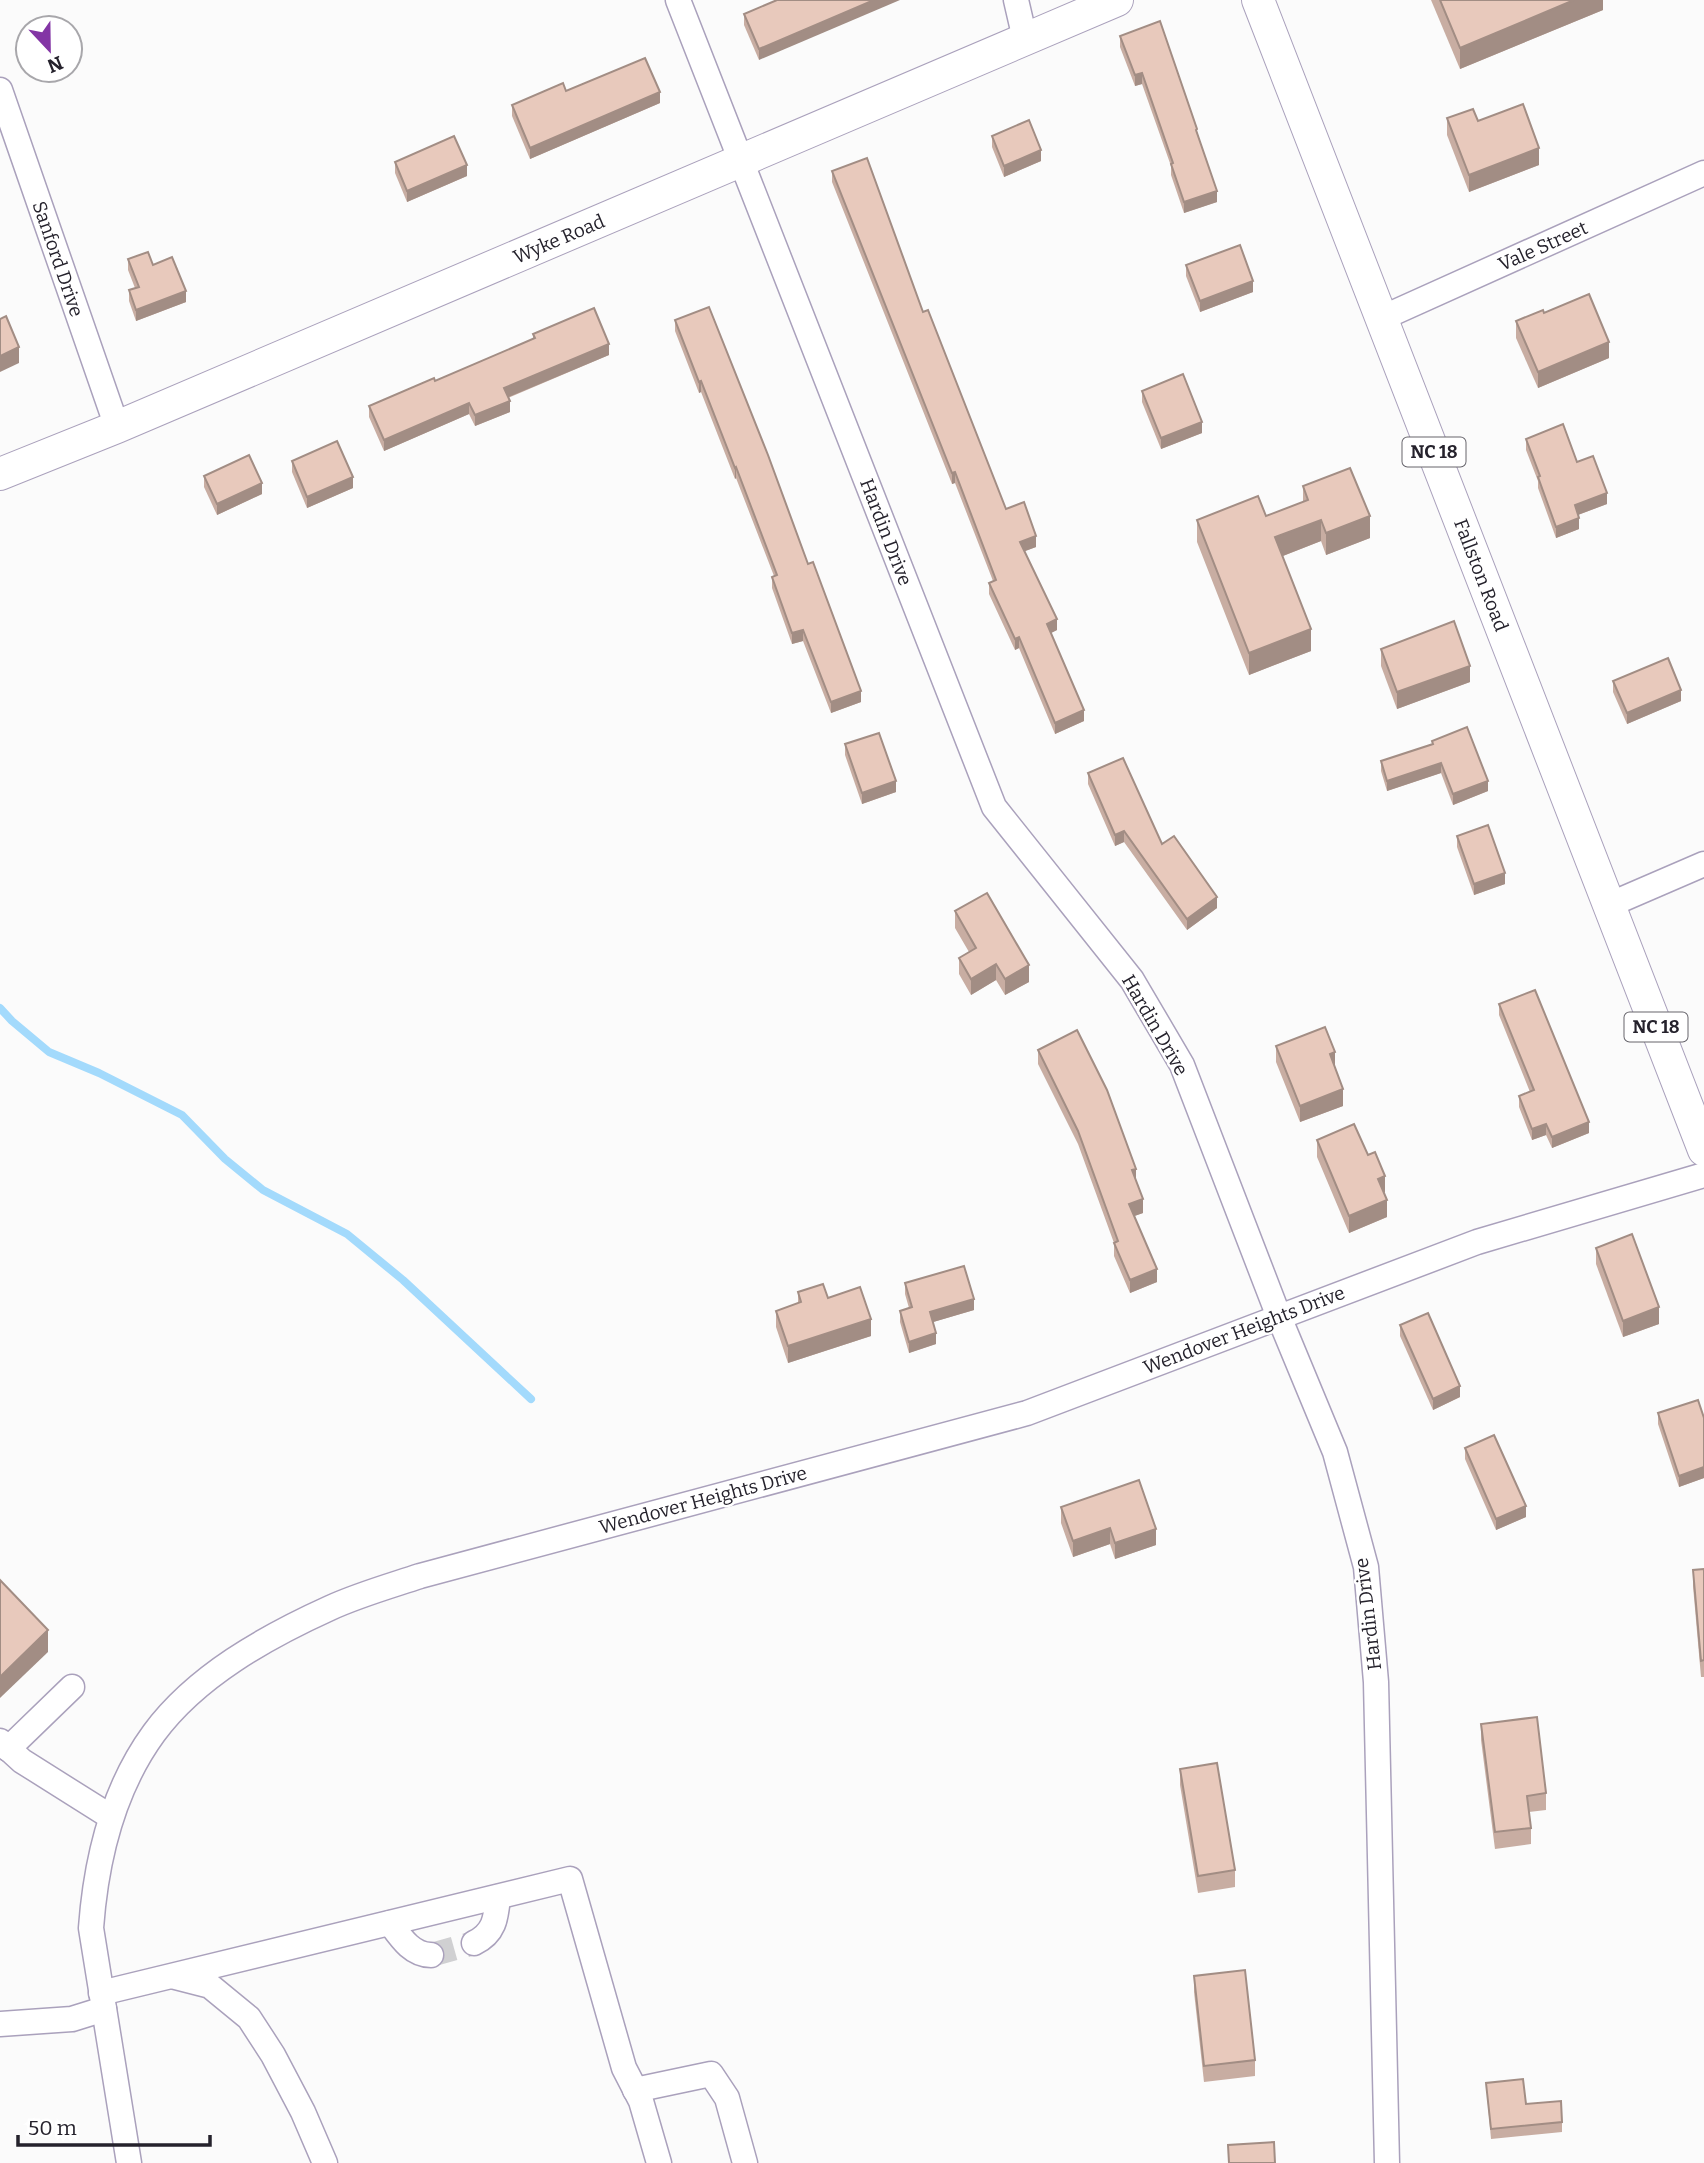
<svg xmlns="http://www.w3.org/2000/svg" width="1704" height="2163" font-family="Bitter,serif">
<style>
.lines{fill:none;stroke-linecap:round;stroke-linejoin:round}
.stream{stroke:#a3dafc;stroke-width:8}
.minor-tunnel{stroke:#d0d0d2;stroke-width:24;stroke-dasharray:24 12;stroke-linecap:butt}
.minor-casing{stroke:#aaa1bc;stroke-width:27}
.major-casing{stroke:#aaa1bc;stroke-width:34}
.minor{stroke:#fff;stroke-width:24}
.major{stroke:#fff;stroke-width:32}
.wall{fill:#c8ada2}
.shaded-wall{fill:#a28d84}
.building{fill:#e8c9bc;stroke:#a28d84;stroke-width:2}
.labels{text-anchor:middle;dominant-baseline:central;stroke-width:5;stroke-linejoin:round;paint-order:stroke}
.shield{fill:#fff;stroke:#66646b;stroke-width:2}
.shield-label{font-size:18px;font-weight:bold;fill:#25222c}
.street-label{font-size:19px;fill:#25222c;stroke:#fff}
</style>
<rect width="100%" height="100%" fill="#fbfbfb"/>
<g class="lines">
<path class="stream" d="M0,1008L12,1021L49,1052L99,1073L182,1115L225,1159L263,1190L347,1234L403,1280L531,1399"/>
<path class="minor-tunnel" d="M431,1955L474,1943"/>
<defs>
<g id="minor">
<path d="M678,0L994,807L1132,980L1182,1065L1279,1317L1335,1452L1366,1567L1376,1682L1387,2163"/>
<path d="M1016,0L1025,39"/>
<path d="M0,90L117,427"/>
<path d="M1382,318L1704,173"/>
<path d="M1609,905L1704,864"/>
<path d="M0,1741L22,1761L111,1817"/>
<path d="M8,1749L72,1687"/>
<path d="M390,1923C401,1938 412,1955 431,1955"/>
<path d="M474,1943C495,1933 496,1917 498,1897"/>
<path d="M175,1977L210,1986L249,2018L273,2055L303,2112L325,2163"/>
<path d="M101,1993L570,1879L624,2068L641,2101L659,2163"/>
<path d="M0,2024L72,2019L104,2009"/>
<path d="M635,2090L711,2074L727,2098L745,2163"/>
<path d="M129,2163L91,1928C96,1860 113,1789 154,1733C196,1676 266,1637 330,1608C358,1595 390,1586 420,1576L1027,1413L1477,1242L1704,1175"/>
</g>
<g id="major">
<path d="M1258,0L1704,1150"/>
<path d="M0,474L117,427L1117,0"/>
</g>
</defs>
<use href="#minor" class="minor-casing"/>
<use href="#major" class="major-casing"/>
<use href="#minor" class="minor"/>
<use href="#major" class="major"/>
</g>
<g class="wall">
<path d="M777,0L759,60L744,25V14Z"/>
<path d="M1431,0H1603V10L1460,69Z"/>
<path d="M1120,36L1197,135L1217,202L1184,213L1171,175V166L1142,84L1135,86L1120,47Z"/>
<path d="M566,91L660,103L530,159L512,116V105Z"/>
<path d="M1447,118L1478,121L1539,165L1469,192L1447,135Z"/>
<path d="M992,136L1041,161L1004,177L992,147Z"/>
<path d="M395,162L467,176L407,202L395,173Z"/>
<path d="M832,171L923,312L1006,509L1036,547L1025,551L1057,630L1051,633L1084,721L1055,734L1019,648L1015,650L989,594V583L993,581L955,483L952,484L832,182Z"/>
<path d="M128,259L153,265L186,302L136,321L129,301V290L135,288L128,270Z"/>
<path d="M1186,265L1253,292L1200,312L1186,276Z"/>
<path d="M1544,313L1609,358L1538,388L1516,338V321Z"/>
<path d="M675,320L808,564L861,702L831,713L803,641L792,644L772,588V577L774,576L736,478L735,479L701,392L699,393L675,331Z"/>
<path d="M533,334L609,355L508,398L510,412L475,426L469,414L384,451L369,417V406L435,381L533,339Z"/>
<path d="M1142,391L1202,433L1161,449L1142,402Z"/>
<path d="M1526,439L1577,462L1607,504L1578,515L1579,529L1556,538L1538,488V481L1526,450Z"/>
<path d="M292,461L353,488L307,508L292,472Z"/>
<path d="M204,476L262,494L217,515L204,487Z"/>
<path d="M1303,486L1370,538L1326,555L1321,541L1283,556L1311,651L1249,675L1197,542V520L1266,516L1303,502Z"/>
<path d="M1381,649L1470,682L1397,709L1381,666Z"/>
<path d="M1613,681L1681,701L1627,724L1613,692Z"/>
<path d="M1432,741L1488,791L1453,805L1441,773L1387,791L1381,771V761L1432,744Z"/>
<path d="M845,744L896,792L862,804L845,755Z"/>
<path d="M1088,773L1162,844L1217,908L1187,930L1124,842L1115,846L1088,784Z"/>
<path d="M1457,836L1505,884L1474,895L1457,847Z"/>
<path d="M955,911L1029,982L1005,995L996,980L971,995L959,974V958L969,952L955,928Z"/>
<path d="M1499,1004L1589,1133L1552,1148L1546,1135L1532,1140L1519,1107V1096L1530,1092L1499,1015Z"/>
<path d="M1276,1046L1335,1067L1343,1106L1300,1122L1276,1062Z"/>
<path d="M1038,1050L1136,1182L1143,1213L1134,1216L1157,1282L1130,1293L1114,1256V1243L1078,1144L1038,1064Z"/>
<path d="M1317,1140L1368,1155L1385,1192L1384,1193L1387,1217L1349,1233L1317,1157Z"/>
<path d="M1596,1248L1659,1324L1623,1337L1596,1264Z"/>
<path d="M905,1283L974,1310L933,1322L936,1344L909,1353L900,1322V1311L909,1308L905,1294Z"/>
<path d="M798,1292L828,1298L871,1336L788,1363L776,1327V1311L798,1303Z"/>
<path d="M1400,1325L1460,1397L1433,1410L1400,1336Z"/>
<path d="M1658,1413L1704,1418V1478L1679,1487L1658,1424Z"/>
<path d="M1465,1448L1526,1517L1496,1530L1465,1459Z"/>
<path d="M1061,1507L1156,1545L1115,1559L1110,1544L1073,1557L1061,1523Z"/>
<path d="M1704,1569V1677H1701L1693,1586V1570Z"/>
<path d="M1481,1724L1546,1793V1810L1529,1812L1531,1828V1844L1495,1849L1481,1740Z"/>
<path d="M1180,1769L1235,1870V1887L1198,1893L1180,1785Z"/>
<path d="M1194,1976L1255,2060V2076L1204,2082L1194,1992Z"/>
<path d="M1486,2083L1562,2122V2132L1491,2139Z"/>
</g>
<g class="shaded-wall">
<path d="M874,0H900L759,60V49Z"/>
<path d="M1574,0H1603V10L1460,69V48Z"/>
<path d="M1142,73V84L1135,86V75Z"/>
<path d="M660,92V103L530,159V148Z"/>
<path d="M1539,148V165L1469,192V175Z"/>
<path d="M1041,150V161L1004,177V166Z"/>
<path d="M467,165V176L407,202V191Z"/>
<path d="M1217,191V202L1184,213V202Z"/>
<path d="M1253,281V292L1200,312V301Z"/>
<path d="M186,291V302L136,321V310Z"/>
<path d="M1609,342V358L1538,388V372Z"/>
<path d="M609,344V355L504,399V388Z"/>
<path d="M19,347V363L0,372V356Z"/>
<path d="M701,381V392L699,393V382Z"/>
<path d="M510,401V412L475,426V415Z"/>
<path d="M469,403V414L384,451V440Z"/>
<path d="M1202,422V433L1161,449V438Z"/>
<path d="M736,467V478L735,479V468Z"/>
<path d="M955,472V483L952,484V473Z"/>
<path d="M353,477V488L307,508V497Z"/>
<path d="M262,483V494L217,515V504Z"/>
<path d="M1607,493V504L1575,516V505Z"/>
<path d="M1370,516V538L1326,555V533Z"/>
<path d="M1579,518V529L1556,538V527Z"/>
<path d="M1321,520V541L1275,559V537Z"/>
<path d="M1036,536V547L1020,553V542Z"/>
<path d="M1057,619V630L1047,635V624Z"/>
<path d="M1311,629V651L1249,675V653Z"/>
<path d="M803,630V641L792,644V633Z"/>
<path d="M1019,637V648L1015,650V639Z"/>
<path d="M1470,666V682L1397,709V692Z"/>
<path d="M1681,690V701L1627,724V713Z"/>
<path d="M861,691V702L831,713V702Z"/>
<path d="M1084,710V721L1055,734V723Z"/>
<path d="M1441,763V773L1387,791V781Z"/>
<path d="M896,781V792L862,804V793Z"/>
<path d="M1488,781V791L1453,805V794Z"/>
<path d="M1124,831V842L1115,846V835Z"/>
<path d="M1505,873V884L1474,895V884Z"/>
<path d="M1217,897V908L1187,930V919Z"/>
<path d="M996,964V980L971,995V979Z"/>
<path d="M1029,965V982L1005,995V979Z"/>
<path d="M1335,1052V1068L1330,1054Z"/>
<path d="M1343,1089V1106L1300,1122V1106Z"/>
<path d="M1589,1122V1133L1552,1148V1137Z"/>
<path d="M1546,1124V1135L1532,1140V1129Z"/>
<path d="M1136,1169V1182L1132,1170Z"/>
<path d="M1385,1176V1192L1378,1195V1179Z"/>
<path d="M1143,1199V1213L1129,1218V1204Z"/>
<path d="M1387,1200V1217L1349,1233V1216Z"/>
<path d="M1157,1269V1282L1130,1293V1280Z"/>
<path d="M974,1299V1310L930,1323V1312Z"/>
<path d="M1659,1307V1324L1623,1337V1321Z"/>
<path d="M871,1319V1336L788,1363V1346Z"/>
<path d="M936,1333V1344L909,1353V1342Z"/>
<path d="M1460,1386V1397L1433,1410V1399Z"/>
<path d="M1704,1467V1478L1679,1487V1476Z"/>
<path d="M1526,1506V1517L1496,1530V1519Z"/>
<path d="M1110,1528V1544L1073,1557V1541Z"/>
<path d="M1156,1529V1545L1115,1559V1543Z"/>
<path d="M48,1630V1652L0,1698V1677Z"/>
</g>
<g class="building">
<path d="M777,0H874L759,49L744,14Z"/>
<path d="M1440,0H1574L1460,48Z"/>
<path d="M1160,21L1197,129L1196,130L1217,191L1184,202L1171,164L1173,163L1142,73L1135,75L1120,36Z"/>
<path d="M645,58L660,92L530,148L512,105L563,83L566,91Z"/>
<path d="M1523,104L1539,148L1469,175L1447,118L1473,109L1478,121Z"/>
<path d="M1029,120L1041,150L1004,166L992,136Z"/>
<path d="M454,136L467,165L407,191L395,162Z"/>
<path d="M867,158L923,312L928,310L1006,509L1024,502L1036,536L1020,542L1057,619L1047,624L1084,710L1055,723L1019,637L1015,639L989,583L996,580L955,472L952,473L832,171Z"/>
<path d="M1240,245L1253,281L1200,301L1186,265Z"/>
<path d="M148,252L153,265L172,257L186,291L136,310L129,290L139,287L128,259Z"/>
<path d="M1589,294L1609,342L1538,372L1516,321L1543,310L1544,313Z"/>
<path d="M709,307L768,455L808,564L813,562L861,691L831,702L803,630L792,633L772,577L777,575L736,467L735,468L701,381L699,382L675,320Z"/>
<path d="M594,308L609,344L504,388L510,401L475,415L469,403L384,440L369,406L434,378L435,381L535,338L533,334Z"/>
<path d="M6,316L19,347L0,356V319Z"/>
<path d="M1183,374L1202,422L1161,438L1142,391Z"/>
<path d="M1563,424L1577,462L1593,456L1607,493L1575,505L1579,518L1556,527L1538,477L1540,476L1526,439Z"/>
<path d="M337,441L353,477L307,497L292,461Z"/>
<path d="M249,455L262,483L217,504L204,476Z"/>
<path d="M1350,468L1370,516L1326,533L1321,520L1275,537L1311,629L1249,653L1197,520L1258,496L1266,516L1308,500L1303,486Z"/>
<path d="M1454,621L1470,666L1397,692L1381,649Z"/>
<path d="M1668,658L1681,690L1627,713L1613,681Z"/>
<path d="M1467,727L1488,781L1453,794L1441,763L1387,781L1381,761L1433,744L1432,741Z"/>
<path d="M879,733L896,781L862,793L845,744Z"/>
<path d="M1123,758L1162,844L1174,836L1217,897L1187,919L1124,831L1115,835L1088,773Z"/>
<path d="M1488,825L1505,873L1474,884L1457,836Z"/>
<path d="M987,893L1029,965L1005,979L996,964L971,979L959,958L976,948L955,911Z"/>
<path d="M1535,990L1589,1122L1552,1137L1546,1124L1532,1129L1519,1096L1534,1090L1499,1004Z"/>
<path d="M1325,1027L1335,1052L1330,1054L1343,1089L1300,1106L1276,1046Z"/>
<path d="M1077,1030L1107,1090L1136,1169L1132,1170L1143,1199L1129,1204L1157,1269L1130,1280L1114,1243L1118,1241L1078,1131L1038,1050Z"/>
<path d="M1354,1124L1368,1155L1375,1152L1385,1176L1378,1179L1387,1200L1349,1216L1317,1140Z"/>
<path d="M1632,1234L1659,1307L1623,1321L1596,1248Z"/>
<path d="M964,1266L974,1299L930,1312L936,1333L909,1342L900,1311L912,1307L905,1283Z"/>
<path d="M823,1284L828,1298L860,1287L871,1319L788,1346L776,1311L801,1302L798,1292Z"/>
<path d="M1428,1313L1460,1386L1433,1399L1400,1325Z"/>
<path d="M1698,1400L1704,1418V1467L1679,1476L1658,1413Z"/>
<path d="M1494,1435L1526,1506L1496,1519L1465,1448Z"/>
<path d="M1139,1480L1156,1529L1115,1543L1110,1528L1073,1541L1061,1507Z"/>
<path d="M1704,1569V1660L1701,1661L1693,1570Z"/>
<path d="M0,1580L48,1630L0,1677Z"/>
<path d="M1537,1717L1546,1793L1527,1796L1531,1828L1495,1832L1481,1724Z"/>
<path d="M1217,1763L1235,1870L1198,1876L1180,1769Z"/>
<path d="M1245,1970L1255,2060L1204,2066L1194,1976Z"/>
<path d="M1523,2079L1526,2104L1561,2101L1562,2122L1491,2129L1486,2083Z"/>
<path d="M1274,2142L1275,2163H1229L1228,2145Z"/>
</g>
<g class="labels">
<g class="shield">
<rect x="1402.5" y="437.5" width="63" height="29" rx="5"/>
<rect x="1624.5" y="1012.5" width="63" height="29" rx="5"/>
</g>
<g class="shield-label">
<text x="1434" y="452">NC 18</text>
<text x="1656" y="1027">NC 18</text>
</g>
<g class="street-label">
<text transform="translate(559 239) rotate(-23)">Wyke Road</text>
<text transform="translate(1543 246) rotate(-24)">Vale Street</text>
<text transform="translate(58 259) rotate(71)">Sanford Drive</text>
<text transform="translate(886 532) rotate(69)">Hardin Drive</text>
<text transform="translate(1481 575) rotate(69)">Fallston Road</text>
<text transform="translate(1155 1025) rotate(60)">Hardin Drive</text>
<text transform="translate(1244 1330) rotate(-21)">Wendover Heights Drive</text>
<text transform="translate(703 1500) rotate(-15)">Wendover Heights Drive</text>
<text transform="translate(1368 1614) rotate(-97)">Hardin Drive</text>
</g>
</g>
<g transform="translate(49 49) rotate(158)"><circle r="33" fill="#ffffff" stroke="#a8a7ab" stroke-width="2"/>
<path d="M0-5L12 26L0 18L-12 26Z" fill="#8335a5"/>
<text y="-10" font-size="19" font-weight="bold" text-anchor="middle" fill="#25222c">N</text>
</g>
<path d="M18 2135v10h192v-10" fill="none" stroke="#25222c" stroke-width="3.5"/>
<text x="28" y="2135" font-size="21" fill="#25222c" stroke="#ffffff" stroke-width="5" paint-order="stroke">50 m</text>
</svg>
